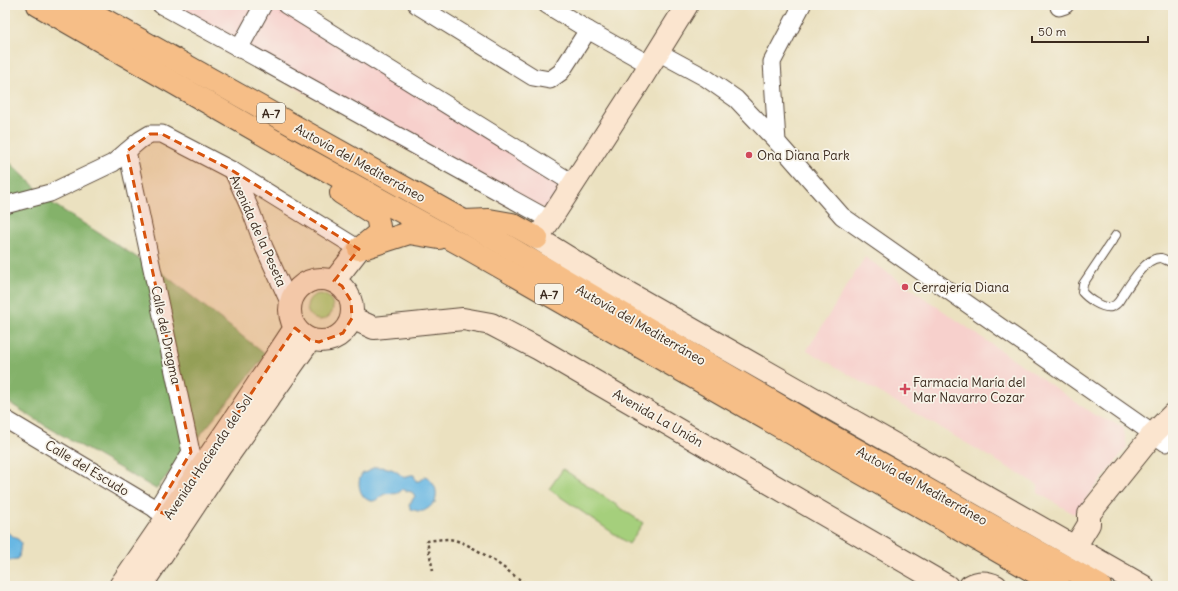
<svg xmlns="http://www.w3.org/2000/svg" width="1178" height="591" font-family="Delius,sans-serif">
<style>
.built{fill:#f7d0cc}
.green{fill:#a5cf7b;stroke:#707c4c}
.forest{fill:#84b26b;stroke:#606e44}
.water{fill:#68b7e3;stroke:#527080}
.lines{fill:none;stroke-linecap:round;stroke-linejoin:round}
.lane-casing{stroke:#554536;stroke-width:10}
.street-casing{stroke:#554536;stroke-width:19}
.secondary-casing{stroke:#554536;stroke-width:24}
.highway-casing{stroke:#554536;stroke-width:24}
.path{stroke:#554536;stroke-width:2.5;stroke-dasharray:3 3;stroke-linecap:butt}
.lane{stroke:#fff;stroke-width:8}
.street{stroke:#fff;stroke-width:17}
.secondary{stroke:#fbe5cf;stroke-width:22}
.highway{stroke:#f6be87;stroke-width:22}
.marked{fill:#d7540e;fill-opacity:0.2;stroke:#d7540e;stroke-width:3;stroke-dasharray:8 5;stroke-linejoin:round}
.poi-dot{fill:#d1495b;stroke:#f7f3e8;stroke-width:1.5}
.labels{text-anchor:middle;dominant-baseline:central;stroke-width:3.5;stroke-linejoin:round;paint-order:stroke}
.shield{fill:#f7f3e8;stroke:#73665b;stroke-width:1}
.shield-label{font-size:12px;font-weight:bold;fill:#3b2a1e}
.poi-label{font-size:13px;fill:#3b2a1e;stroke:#f7f3e8;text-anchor:start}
.street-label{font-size:13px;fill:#3b2a1e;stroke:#f7f3e8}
</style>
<rect width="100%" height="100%" fill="#f7f3e8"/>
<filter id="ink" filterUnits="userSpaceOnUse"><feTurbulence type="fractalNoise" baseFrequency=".025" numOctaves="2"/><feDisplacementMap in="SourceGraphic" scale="8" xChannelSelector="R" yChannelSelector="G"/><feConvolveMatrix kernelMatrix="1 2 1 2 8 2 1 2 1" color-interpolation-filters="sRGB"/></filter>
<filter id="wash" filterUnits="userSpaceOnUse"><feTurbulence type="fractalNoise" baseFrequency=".012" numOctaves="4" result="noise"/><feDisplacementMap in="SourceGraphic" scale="16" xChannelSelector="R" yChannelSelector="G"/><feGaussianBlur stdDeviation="0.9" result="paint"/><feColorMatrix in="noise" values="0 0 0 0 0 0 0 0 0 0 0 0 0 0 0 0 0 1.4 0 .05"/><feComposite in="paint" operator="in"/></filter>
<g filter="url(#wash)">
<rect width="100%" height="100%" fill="#ebe1c0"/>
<g class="built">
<path d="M148,5H294L568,176L549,208L510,207Z"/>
<path d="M865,257L1096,416L1123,426L1127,447L1074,514L1038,493V485L807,350Z"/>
</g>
<g class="green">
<circle cx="320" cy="307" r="13"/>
<path d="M563,469L643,523L629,544L549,489Z"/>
</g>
<path class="forest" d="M5,158L53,204L166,276L266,355L156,489L46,426L5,400Z"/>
<g class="water">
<path d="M374,467C382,467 390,467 397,472C400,474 401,476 405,478L410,475H414L416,481H419L426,476C436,485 438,490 435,503C431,504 431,507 427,509C422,513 417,511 411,509L409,505L415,496L412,492L406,491L403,489C402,490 400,492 398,493C394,495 387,492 383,495C379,497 377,501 372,501C360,500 355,481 363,473L368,472Z"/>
<path d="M5,531L19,540L21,543L19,557L17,559L5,561Z"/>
</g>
</g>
<g filter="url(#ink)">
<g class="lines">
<defs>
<path id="lane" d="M1116,235L1083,284L1082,292C1087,298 1102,309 1111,307C1114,306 1117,304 1119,301C1127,289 1145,256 1161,258C1165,259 1169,262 1173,263"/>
<g id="street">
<path d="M161,5L550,220"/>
<path d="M286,5L574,184"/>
<path d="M417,5L533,77L550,80L561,72L588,30"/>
<path d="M547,5L588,30L650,65"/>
<path d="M802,5L772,62L777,142L842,216L1166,443"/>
<path d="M1059,5V7L1065,5"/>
<path d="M239,49L263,5"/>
<path d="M658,52L706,78L736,99L777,142"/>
<path d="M127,151L191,452L156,510"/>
<path d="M233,171L359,249"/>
<path d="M5,205L50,193L113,163L140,140L150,134H162L233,171L251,211L264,247L290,304"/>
<path d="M5,419L164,514"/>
</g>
<g id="secondary">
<path d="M687,5L638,84L550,220L537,238L595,274L1143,586"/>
<circle cx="321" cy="310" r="31"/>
<path d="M334,281L359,249"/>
<path d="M352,318L374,328L463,319L491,324L539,349L947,586"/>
<path d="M1075,547L1089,524V514L1154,433L1173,414"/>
<path d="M120,586L234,420L295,328"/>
<path d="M141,586L220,467L310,340"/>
<path d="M970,586C979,581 988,582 996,586"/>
</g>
<g id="highway">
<path d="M38,5L292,151L462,245L1059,586"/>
<path d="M78,5L464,221L821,430L1100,586"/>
<path d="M341,193L377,216L380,232L359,249"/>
<path d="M464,221L489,220L512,224L537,238"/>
<path d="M366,247L409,233L439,238"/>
</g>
</defs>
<use href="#lane" class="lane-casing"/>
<use href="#street" class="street-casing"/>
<use href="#secondary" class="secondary-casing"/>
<use href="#highway" class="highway-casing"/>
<path class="path" d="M433,571L427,541C435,540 442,539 449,539C473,542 508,572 529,586"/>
<use href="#lane" class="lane"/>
<use href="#street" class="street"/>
<use href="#secondary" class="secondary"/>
<use href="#highway" class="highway"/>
</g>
</g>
<path class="marked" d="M150,134H162L233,171L359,249L334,281L342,286L351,301L352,318L343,333L319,342L310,340L295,328L169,516L156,510L191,452L127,151Z"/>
<g class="poi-dot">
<circle cx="749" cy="155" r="4"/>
<circle cx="905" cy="287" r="4"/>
<path d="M903 383h4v4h4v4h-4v4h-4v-4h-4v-4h4z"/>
</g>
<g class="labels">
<g class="shield">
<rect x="257" y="103" width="28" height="20" rx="3"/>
<rect x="535" y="284" width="28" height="20" rx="3"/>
</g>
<g class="shield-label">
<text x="271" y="113">A-7</text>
<text x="549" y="294">A-7</text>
</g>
<g class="poi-label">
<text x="757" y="155">Ona Diana Park</text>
<text x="913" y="287">Cerrajería Diana</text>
<text x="913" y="382">Farmacia María del<tspan x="913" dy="15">Mar Navarro Cozar</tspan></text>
</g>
<g class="street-label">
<text transform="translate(360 163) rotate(29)">Autovía del Mediterráneo</text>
<text transform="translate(258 231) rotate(66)">Avenida de la Peseta</text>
<text transform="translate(641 325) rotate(30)">Autovía del Mediterráneo</text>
<text transform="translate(166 335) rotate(78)">Calle del Dragma</text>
<text transform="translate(658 418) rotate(30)">Avenida La Unión</text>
<text transform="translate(208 457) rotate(-56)">Avenida Hacienda del Sol</text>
<text transform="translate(87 468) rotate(31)">Calle del Escudo</text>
<text transform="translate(922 486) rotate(29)">Autovía del Mediterráneo</text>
</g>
</g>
<rect width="1178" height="591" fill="none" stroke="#f7f3e8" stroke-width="20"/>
<path d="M1032 36v6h116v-6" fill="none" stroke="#3b2a1e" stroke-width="2"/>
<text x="1038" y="36" font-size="12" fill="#3b2a1e" stroke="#f7f3e8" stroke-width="3" paint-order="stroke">50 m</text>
</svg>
